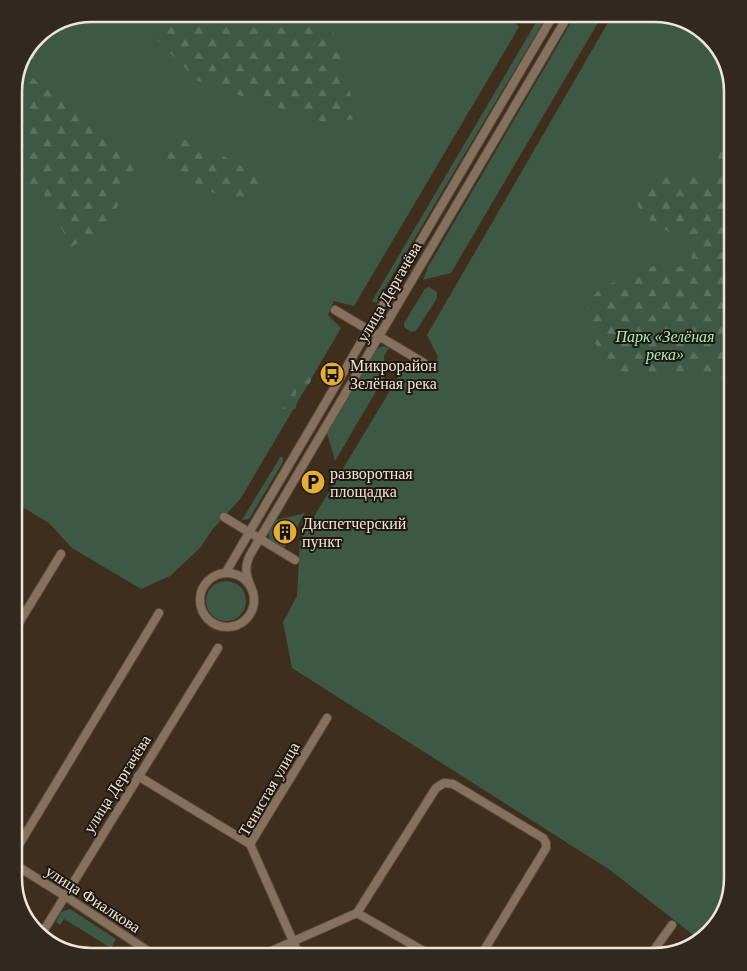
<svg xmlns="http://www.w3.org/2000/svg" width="747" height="971" font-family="Georgia,serif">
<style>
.green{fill:#3d5946}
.forest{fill:url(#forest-firs)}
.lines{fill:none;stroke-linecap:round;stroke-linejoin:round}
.minor-casing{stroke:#5b4c3d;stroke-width:10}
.minor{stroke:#85715e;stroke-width:8}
.labels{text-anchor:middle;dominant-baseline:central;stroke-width:4;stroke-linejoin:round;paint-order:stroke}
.street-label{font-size:16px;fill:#f1e5db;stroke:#201810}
.park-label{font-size:16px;font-style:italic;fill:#a4eebd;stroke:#201810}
.poi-label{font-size:16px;fill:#f1e5db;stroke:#201810;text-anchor:start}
.rim{fill:none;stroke:#f1e5db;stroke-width:2.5}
</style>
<defs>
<pattern id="forest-firs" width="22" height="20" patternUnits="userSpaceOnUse" patternTransform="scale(1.25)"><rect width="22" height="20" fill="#3d5946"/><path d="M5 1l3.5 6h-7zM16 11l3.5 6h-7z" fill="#5a7160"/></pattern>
</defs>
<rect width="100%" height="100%" fill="#3f2e1d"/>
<g class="green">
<path d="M93,14H507L519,27L354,306L334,301L328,315L341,328L241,498L212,530L200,548L170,576L141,589L72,548L49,523L14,502V87L40,34Z"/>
<path d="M541,14H548L376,303L372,301Z"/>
<path d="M576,14H603L451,273L423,280L428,267Z"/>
<path d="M613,14H659L694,24L720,49L733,93V879L723,918L701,941L610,870L292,668L283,622L297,596L300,540L403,369L430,374L438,357L427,335Z"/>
<path d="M429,287L437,292V298L416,331L411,332L404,327V323L425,289Z"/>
<path d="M382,346L389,348L384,356L385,376L335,461L327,433L376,350Z"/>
<path d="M281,456L283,458V462L249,519L242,520Z"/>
<path d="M305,513L284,548L270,540L268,533L276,520Z"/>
<circle cx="226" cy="601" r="20"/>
<path d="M70,909L116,939L111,948L64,919L60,925L56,922L61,912Z"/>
</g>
<g class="forest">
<path d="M121,14H310L337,36L356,119L324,122L247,98L198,81L134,17Z"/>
<path d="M39,36L30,76L85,120L136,165L109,225L71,247L40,186L14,189V87Z"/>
<path d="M733,136V378L630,375L619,371L609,362L589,335L585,316L590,299L601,288L621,279L654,266L679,267L691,260L693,250L678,237L653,223L638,207L637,189L652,176L678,175L704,179L718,174L720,164L716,147L723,137Z"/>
<path d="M188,138L231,160L273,185L242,207L196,184L160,154Z"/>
<path d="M305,372H309L313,374L310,383L306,387L297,389C293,396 299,402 295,409L288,410L284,420H281L279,418L280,412L291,399L289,389L290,385L300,382L302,375Z"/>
</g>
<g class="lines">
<defs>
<g id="minor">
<path d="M335,310L424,363"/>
<path d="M224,517L295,560"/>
<path d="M226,572L554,14"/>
<circle cx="227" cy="600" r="27"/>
<path d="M251,587C246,575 244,568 250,555L569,14"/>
<path d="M14,631L61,554"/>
<path d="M138,776L250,844"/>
<path d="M14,853L159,613"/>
<path d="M14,864L65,896L157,957"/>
<path d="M357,913L434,957"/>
<path d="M41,935L218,648"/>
<path d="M258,957L357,913L436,788L444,783L453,784L543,838L546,843V848L480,957"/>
<path d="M300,957L250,844L327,718"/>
<path d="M649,957L672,925"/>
</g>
</defs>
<use href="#minor" class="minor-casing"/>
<use href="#minor" class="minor"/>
</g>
<defs>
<symbol id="bus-disc" viewBox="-11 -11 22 22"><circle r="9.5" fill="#e4ae35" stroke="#201810"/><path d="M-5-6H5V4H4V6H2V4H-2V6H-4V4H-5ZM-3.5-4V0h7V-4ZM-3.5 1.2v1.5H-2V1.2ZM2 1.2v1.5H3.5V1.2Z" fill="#111"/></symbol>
<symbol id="parking-disc" viewBox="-11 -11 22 22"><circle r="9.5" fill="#e4ae35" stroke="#201810"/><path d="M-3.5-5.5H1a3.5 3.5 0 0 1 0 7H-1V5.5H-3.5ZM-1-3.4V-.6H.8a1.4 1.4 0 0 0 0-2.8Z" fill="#111"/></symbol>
<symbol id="building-disc" viewBox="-11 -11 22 22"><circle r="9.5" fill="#e4ae35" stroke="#201810"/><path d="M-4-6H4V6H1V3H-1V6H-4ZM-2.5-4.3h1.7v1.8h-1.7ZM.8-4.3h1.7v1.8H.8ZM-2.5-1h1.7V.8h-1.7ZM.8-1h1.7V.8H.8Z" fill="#111"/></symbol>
</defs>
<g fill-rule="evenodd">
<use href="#bus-disc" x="318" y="360" width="28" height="28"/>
<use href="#parking-disc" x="299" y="468" width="28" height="28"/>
<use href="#building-disc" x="271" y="518" width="28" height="28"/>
</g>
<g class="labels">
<g class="street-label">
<text transform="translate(389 292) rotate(-60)">улица Дергачёва</text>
<text transform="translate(117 784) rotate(-58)">улица Дергачёва</text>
<text transform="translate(269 789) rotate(-60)">Тенистая улица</text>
<text transform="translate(93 899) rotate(33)">улица Фиалкова</text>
</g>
<g class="park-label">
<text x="665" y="336">Парк «Зелёная<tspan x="665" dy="18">река»</tspan></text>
</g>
<g class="poi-label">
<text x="350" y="365">Микрорайон<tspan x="350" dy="18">Зелёная река</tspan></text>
<text x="330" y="473">разворотная<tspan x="330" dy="18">площадка</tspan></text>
<text x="302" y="523">Диспетчерский<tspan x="302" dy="18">пункт</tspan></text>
</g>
</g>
<path d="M0 0H747V971H0ZM92 22H654A70 70 0 0 1 724 92V878A70 70 0 0 1 654 948H92A70 70 0 0 1 22 878V92A70 70 0 0 1 92 22Z" fill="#312820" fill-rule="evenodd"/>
<path class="rim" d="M92 22H654A70 70 0 0 1 724 92V878A70 70 0 0 1 654 948H92A70 70 0 0 1 22 878V92A70 70 0 0 1 92 22Z"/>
</svg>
